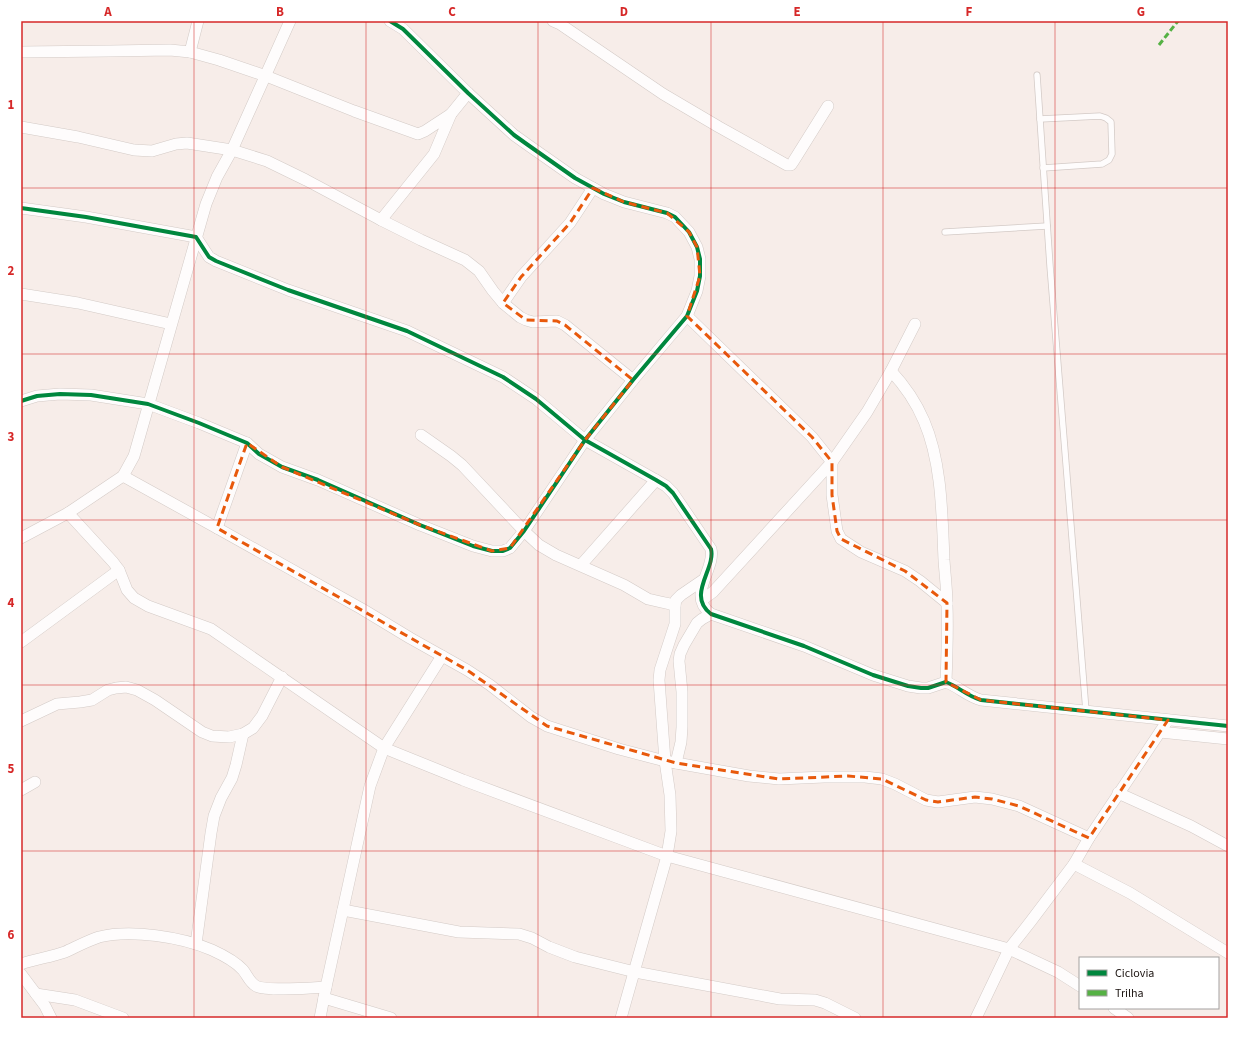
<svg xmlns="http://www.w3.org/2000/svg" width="1249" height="1039" font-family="'Source Sans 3',sans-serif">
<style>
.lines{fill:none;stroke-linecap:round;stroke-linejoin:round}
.service-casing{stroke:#d3cac6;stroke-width:7}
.minor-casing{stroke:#d3cac6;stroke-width:12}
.service{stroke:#fefcfc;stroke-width:5.5}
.minor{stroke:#fefcfc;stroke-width:11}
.quiet{stroke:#55b144;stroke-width:3;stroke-dasharray:6 3;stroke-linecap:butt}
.cycleway-casing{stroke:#fff;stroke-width:6}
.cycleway{stroke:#00873e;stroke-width:4}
.marked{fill:none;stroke:#e8590c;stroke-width:3;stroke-dasharray:8 5;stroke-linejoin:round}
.grid{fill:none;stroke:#d62828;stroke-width:1;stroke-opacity:0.55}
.neatline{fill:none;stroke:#d62828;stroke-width:1.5}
.grid-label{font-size:13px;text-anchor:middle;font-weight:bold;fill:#d62828}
</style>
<rect width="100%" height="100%" fill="#f7ede9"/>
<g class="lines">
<defs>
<g id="service">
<path d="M1037,75L1050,266L1086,711"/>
<path d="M1040,119L1100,116L1106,118L1111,122L1112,154L1109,160L1102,164L1043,168"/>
<path d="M945,232L1047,226"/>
</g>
<g id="minor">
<path d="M553,21L560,24L663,94L719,127L787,165H791L793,162L828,106"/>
<path d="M21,52L110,51L170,50L190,52L219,60L266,76L354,111L418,134L425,131L451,114L434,154L381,220"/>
<path d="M190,52L198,21"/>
<path d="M451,114L468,93"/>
<path d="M21,127L78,137L134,150L152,151L176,144L187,143L232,150L267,161L306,180L381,220L421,240L465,260L479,271L493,291L503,303L520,317L526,320L533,322L557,321L565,325L633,380"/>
<path d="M21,208L86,217L196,237L209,257L216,261L288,290L407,331L503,377L536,399L585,440L656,480L666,486L673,493L711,549C716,569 686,595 711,614L804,646L873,675L908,686L921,688H928L946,682C959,687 967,696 981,700L1228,726"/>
<path d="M21,294L78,303L171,324"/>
<path d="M503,303L521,277L570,223L593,188"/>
<path d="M687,316L812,437L832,462V495L837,531L841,539L861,552L905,571L920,581L947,603"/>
<path d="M891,371C905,386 916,402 924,421C942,463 942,515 944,560C945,575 947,590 947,605C948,631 947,656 946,682"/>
<path d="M21,401L37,396L60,394L91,395L148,404L199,423L247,443L259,454L282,467L318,480L420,525L473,546L492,551H503L510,548L524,531L585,440L633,380L687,316L697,291L700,276V259L697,247L689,232L675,217L667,213L624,202L604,194L575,178L528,145L514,135L468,93L403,29L390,21"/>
<path d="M421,435L451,456L462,465L524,531L539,545L556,555L624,585L648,599L661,602L675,605"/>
<path d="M123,476L217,528L362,609L410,638L467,670L490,685L531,717L547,726L619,749L665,761L749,776L779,779L824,777H865L882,779L895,784L926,800L938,802L975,797L992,799L1019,806L1089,838"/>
<path d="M68,513L113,562L119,570L127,590L134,598L148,606L211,629L384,748L463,780L667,856L1009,949L1058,972L1080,986"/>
<path d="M217,528L247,443"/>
<path d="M21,538L68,513L123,476L134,456L206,204L217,177L232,150L290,21"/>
<path d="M581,565L656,480"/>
<path d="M702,600L713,592L832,462L867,412L891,371L915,324"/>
<path d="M21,642L119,570"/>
<path d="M21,721L57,704L80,702L92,700L108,690L116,688L126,687L137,690L155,700L202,732L212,736L229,737L243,734L253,728L262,716L282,677"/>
<path d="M1160,732L1228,739"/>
<path d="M676,763L681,742L682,727V692L679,661L680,654L684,645L697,623L702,619L711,614"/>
<path d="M21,790L35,782"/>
<path d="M1118,793L1191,826L1228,846"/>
<path d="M1074,864L1130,893L1228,953"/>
<path d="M343,910L459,932L519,934L532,938L549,947L575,957L635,972L780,999L815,1000L825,1003L855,1018"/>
<path d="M196,944L211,833L214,816L221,798L232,778L236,765L243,734"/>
<path d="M21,964C35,959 51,957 65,952C76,947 87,941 99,937C131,929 182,937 212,950C223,955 235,961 243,970C247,975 250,983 256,986C266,991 313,988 326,987"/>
<path d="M21,974L45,1006L51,1018"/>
<path d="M36,994L75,1000L123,1018"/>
<path d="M324,998L391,1018"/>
<path d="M1114,1008L1128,1018"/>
<path d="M320,1018L326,987L370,786L384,748L442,656"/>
<path d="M621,1018L667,856L671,831L670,795L665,761L659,680L660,670L675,624V605L676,600L681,595L703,580"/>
<path d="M976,1018L1009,949L1031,921L1074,864L1089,838L1168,720"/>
</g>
</defs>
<use href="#service" class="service-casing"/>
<use href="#minor" class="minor-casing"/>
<use href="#service" class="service"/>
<use href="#minor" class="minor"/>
<path class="quiet" d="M1159,45L1178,21"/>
<defs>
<g id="cycleway">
<path d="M21,208L86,217L196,237L209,257L216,261L288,290L407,331L503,377L536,399L585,440L656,480L666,486L673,493L711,549C716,569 686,595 711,614L804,646L873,675L908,686L921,688H928L946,682C959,687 967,696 981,700L1228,726"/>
<path d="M21,401L37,396L60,394L91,395L148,404L199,423L247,443L259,454L282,467L318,480L420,525L473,546L492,551H503L510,548L524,531L585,440L633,380L687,316L697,291L700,276V259L697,247L689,232L675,217L667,213L624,202L604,194L575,178L528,145L514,135L468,93L403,29L390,21"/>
</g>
</defs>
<use href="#cycleway" class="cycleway-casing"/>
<use href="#cycleway" class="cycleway"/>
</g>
<path class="marked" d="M593,188L624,202L667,213L689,232L697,247L700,276L687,316L812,437L832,462V495L837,531L841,539L905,571L947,603L946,682L981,700L1168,720L1089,838L1019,806L992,799L975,797L938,802L926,800L882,779L848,776L779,779L676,763L547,726L467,670L217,528L247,443L282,467L420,525L492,551L510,548L585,440L633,380L565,325L557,321L526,320L503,303L521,277L570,223Z"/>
<path class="grid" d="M194,21V1018M366,21V1018M538,21V1018M711,21V1018M883,21V1018M1055,21V1018M21,188H1228M21,354H1228M21,520H1228M21,685H1228M21,851H1228"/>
<rect width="1249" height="1039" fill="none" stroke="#ffffff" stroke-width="44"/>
<rect x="1079" y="957" width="140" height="52" fill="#ffffff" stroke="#a4a1a0"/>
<rect x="1087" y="970" width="20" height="6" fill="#00873e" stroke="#a4a1a0"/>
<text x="1115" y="977" font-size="12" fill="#1c1411">Ciclovia</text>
<rect x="1087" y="990" width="20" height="6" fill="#55b144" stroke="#a4a1a0"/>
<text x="1115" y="997" font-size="12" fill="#1c1411">Trilha</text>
<rect x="22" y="22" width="1205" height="995" class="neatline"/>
<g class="grid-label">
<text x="108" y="16">A</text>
<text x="280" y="16">B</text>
<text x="452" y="16">C</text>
<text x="624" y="16">D</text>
<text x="797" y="16">E</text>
<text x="969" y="16">F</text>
<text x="1141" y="16">G</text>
<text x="11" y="109">1</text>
<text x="11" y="275">2</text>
<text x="11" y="441">3</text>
<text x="11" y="607">4</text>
<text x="11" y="773">5</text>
<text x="11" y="939">6</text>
</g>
</svg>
